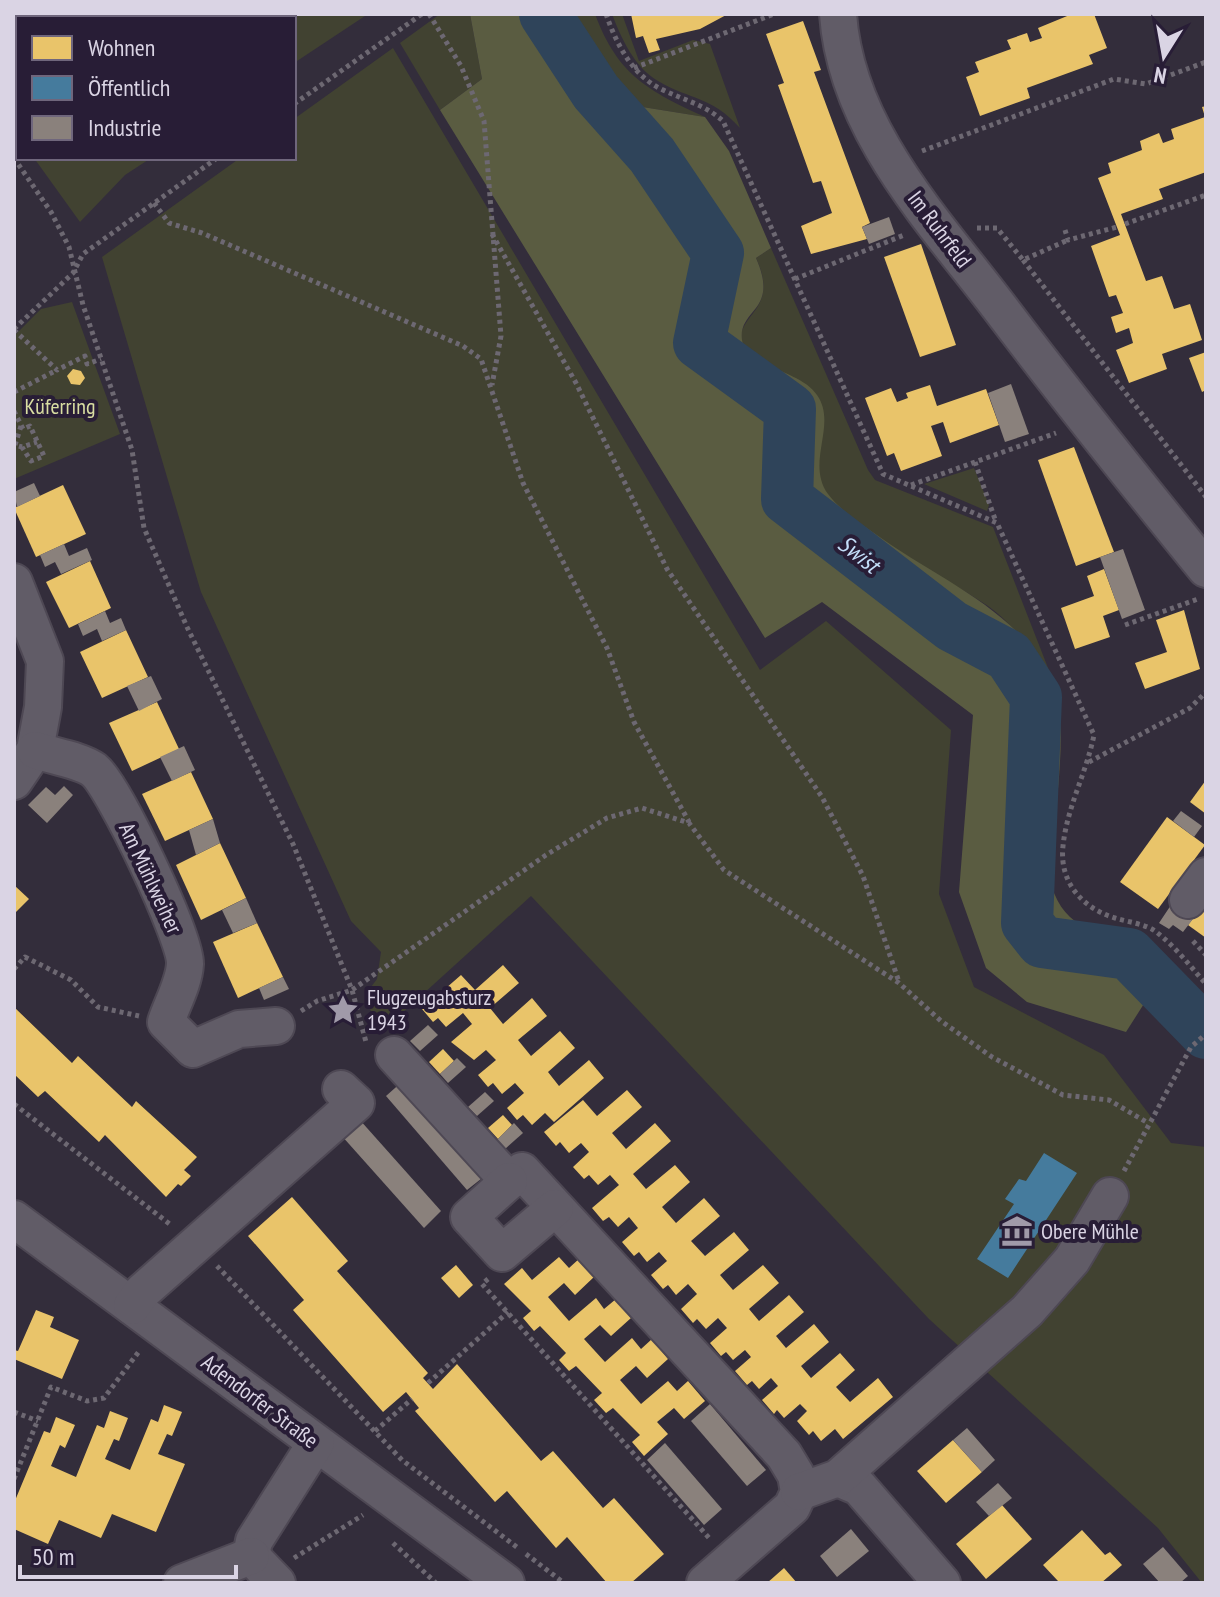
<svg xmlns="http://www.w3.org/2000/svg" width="1220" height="1597" font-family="'PT Sans Narrow',sans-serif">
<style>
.green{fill:#414231}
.forest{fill:#5a5c41}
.homes{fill:#e9c46a}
.public{fill:#457b9d}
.industry{fill:#8a817c}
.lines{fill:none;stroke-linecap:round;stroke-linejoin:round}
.river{stroke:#2f445a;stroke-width:52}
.minor-casing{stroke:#4e4854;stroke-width:40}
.path{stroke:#6d6872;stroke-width:5;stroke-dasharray:4 4;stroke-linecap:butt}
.minor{stroke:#615c67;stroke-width:36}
.labels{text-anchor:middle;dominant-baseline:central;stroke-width:8;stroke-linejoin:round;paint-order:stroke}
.street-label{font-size:22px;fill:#dad4e4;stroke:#281d36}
.park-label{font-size:22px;fill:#d9dea2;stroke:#281d36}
.poi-label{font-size:22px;fill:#dad4e4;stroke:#281d36;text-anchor:start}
.water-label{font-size:24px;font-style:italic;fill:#c3def9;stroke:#281d36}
</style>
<rect width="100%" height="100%" fill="#332d3b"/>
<g class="green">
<path d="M14,14H368L294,63V18H18V135L14,129Z"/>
<path d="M440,14H470L482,79L440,110L400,43Z"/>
<path d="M569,14H595C618,76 649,91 705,117L630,105L582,41Z"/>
<path d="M612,14H622L639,61L693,40L710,44L740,128C710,95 692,101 658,81C635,68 621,38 612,14Z"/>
<path d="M393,48L760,670L826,621L951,730L939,894L974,987L1104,1055L1171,1143L1206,1147V1583H1202L1158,1528L929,1319L531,896L379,1034L365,995L377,979L381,952L351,921L201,592L102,257L240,158H294V119Z"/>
<path d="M34,158H151L125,175L80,222Z"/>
<path d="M771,248L868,470L875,480L993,527L1050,673C1031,649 1013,624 988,606C942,575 861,539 828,495C812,473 819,448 824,424C811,409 786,373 770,364C758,358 746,358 742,343C735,314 781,311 756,258Z"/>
<path d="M72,302L120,434L14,479V336L41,309Z"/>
<path d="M974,468L989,505L987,511L924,484Z"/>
</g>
<path class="forest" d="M470,14H569L582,41L630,105L705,117L729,151L771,248L756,258C780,312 738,308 742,340C745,367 801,370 817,395C838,425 805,462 828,494C839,509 859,523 874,533C934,577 1009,605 1048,671C1074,714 1052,812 1053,863C1053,872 1051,885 1054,893C1071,935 1106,929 1135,951C1145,958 1153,968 1161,977L1126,1032L1027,1002L986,968L959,892L973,715L822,602L765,638L440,110L482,79Z"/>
<g class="homes">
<path d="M631,14H728L700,29L656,39L660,50L649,53L643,36L636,38Z"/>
<path d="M1072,14H1094L1107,48L1089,55L1093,64L1027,88L1030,98L980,116L966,77L979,72L975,62L1011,49L1007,40L1027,33L1030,42L1042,38L1038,28Z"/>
<path d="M803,21L821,70L814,72L870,223L862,227L867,239L811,254L801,226L832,213L821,181L813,183L778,85L784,83L766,34Z"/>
<path d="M1206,106V172L1159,189L1163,199L1121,214L1146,281L1162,276L1174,309L1190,304L1202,340L1162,354L1167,369L1129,383L1116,350L1133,343L1129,328L1116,333L1111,317L1123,313L1116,295L1109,297L1091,246L1120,235L1098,178L1111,173L1108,163L1142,150L1140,141L1159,133L1163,143L1174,139L1171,129L1205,117L1202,107Z"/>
<path d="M921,244L956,345L920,357L884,257Z"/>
<path d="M1206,352V390L1202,392L1189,358Z"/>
<path d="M73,369L81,371L85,378L80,385L71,384L67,376Z"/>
<path d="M930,385L937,406L986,389L999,425L950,443L943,422L931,426L942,456L901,471L894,453L887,456L865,398L891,388L897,402L908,398L906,393Z"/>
<path d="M1074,447L1114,552L1076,566L1038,460Z"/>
<path d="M63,485L86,534L36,557L14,508Z"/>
<path d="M90,561L111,608L69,628L46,582Z"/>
<path d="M1104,569L1119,610L1103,616L1110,637L1075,649L1061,608L1094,596L1087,576Z"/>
<path d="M1184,610L1200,669L1145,689L1135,663L1167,652L1156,620Z"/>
<path d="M126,630L148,677L102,698L80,652Z"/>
<path d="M157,702L179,749L132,771L109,723Z"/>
<path d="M191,772L213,819L165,841L142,794Z"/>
<path d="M1206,780V814L1190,802Z"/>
<path d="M1167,817L1205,845L1158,909L1120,882Z"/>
<path d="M220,843L246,898L201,920L176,865Z"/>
<path d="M14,885L29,899L14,914Z"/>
<path d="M1206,902V938L1188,925Z"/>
<path d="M257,923L283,977L238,998L213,942Z"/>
<path d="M503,965L519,983L490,1008L503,1024L532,998L547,1016L518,1040L531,1056L560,1031L575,1048L548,1072L559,1086L589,1060L604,1078L554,1122L545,1113L532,1125L523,1115L517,1120L507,1108L524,1093L515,1083L502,1094L493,1083L488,1087L478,1075L496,1060L486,1050L474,1060L451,1042L472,1024L463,1013L446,1027L438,1018L433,1022L422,1009L461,975L475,990Z"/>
<path d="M14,1007L72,1063L78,1056L132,1107L136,1101L197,1157L184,1170L191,1176L181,1186L178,1184L166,1197L105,1135L99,1142L45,1091L38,1097L14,1074Z"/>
<path d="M443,1049L454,1061L440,1074L429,1062Z"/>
<path d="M627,1090L642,1107L612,1133L626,1149L655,1123L671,1141L633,1174L646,1189L675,1165L690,1182L662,1207L676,1223L704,1198L720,1216L691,1241L705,1256L734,1232L749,1250L720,1275L733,1290L763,1265L779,1283L749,1309L759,1321L789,1295L804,1312L776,1336L786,1348L814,1324L829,1342L801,1366L811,1378L840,1353L855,1370L836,1387L850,1402L878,1378L893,1397L843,1439L835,1429L821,1441L813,1431L809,1435L797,1421L807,1411L800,1404L784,1418L777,1410L774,1414L762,1400L778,1386L771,1378L759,1389L752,1381L747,1385L735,1371L751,1357L745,1350L733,1360L726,1352L721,1356L710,1343L727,1328L718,1318L706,1329L697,1319L693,1323L681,1309L697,1294L688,1284L676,1295L668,1285L663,1289L651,1275L667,1261L659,1252L647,1262L639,1252L634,1256L622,1242L638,1228L629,1217L618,1227L609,1217L603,1221L592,1208L619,1185L610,1175L598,1185L589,1175L584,1179L573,1167L589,1152L581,1143L569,1153L560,1142L556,1146L544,1132L583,1100L597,1116Z"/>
<path d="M503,1115L512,1125L498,1139L488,1128Z"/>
<path d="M292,1197L348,1261L337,1271L428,1373L423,1378L433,1389L457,1364L541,1461L553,1451L603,1508L614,1498L664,1554L631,1583H607L567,1537L556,1548L507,1491L495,1502L415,1411L419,1408L406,1392L383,1412L293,1310L304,1300L248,1236Z"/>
<path d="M559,1257L569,1268L580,1258L595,1276L575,1295L564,1283L548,1297L569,1321L596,1298L604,1309L616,1299L631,1318L611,1336L600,1325L584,1339L605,1362L632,1338L641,1349L652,1339L668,1359L647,1378L636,1366L620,1380L641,1404L668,1381L677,1391L688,1381L705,1401L684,1419L674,1408L657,1422L668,1434L644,1456L632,1442L640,1435L613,1408L606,1413L594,1400L602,1393L576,1366L569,1371L559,1360L566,1353L540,1326L534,1331L523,1318L531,1311L504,1284L522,1268L532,1280Z"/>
<path d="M456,1265L473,1285L459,1298L441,1278Z"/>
<path d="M36,1310L54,1317L50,1327L79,1340L62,1379L14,1359V1350L18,1351Z"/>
<path d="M164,1405L182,1412L172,1436L167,1434L158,1454L185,1464L156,1532L112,1514L101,1538L59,1520L48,1544L14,1529V1503L44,1431L50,1433L56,1417L75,1425L65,1448L60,1445L51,1466L76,1477L97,1425L104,1428L110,1411L128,1418L119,1441L114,1439L105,1459L130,1470L151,1419L158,1422Z"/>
<path d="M953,1440L982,1472L946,1503L917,1471Z"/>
<path d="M1002,1505L1032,1539L986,1579L956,1544Z"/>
<path d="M1082,1530L1105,1555L1110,1552L1122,1565L1101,1583L1058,1581L1043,1565Z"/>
<path d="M784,1568L797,1583H767Z"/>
</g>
<path class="public" d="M1044,1153L1077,1173L1008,1278L977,1259L1014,1204L1005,1199L1019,1179L1026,1181Z"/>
<g class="industry">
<path d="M889,217L895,234L869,244L862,227Z"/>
<path d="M1011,384L1029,434L1005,442L988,393Z"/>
<path d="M34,483L40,496L17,507L14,492Z"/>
<path d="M64,544L69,556L87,548L92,560L61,574L55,562L45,567L40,555Z"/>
<path d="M1123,549L1145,610L1122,619L1100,557Z"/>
<path d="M105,611L110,623L121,618L126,630L102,641L97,629L83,636L78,624Z"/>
<path d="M151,676L162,699L139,711L127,686Z"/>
<path d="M184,746L195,770L172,781L160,757Z"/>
<path d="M64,786L73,795L47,823L28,805L46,787L55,795Z"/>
<path d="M1181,811L1202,826L1194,837L1173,821Z"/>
<path d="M213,819L220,843L196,855L189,830Z"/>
<path d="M246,898L257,923L233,933L222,910Z"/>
<path d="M1173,902L1199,911L1183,932L1173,925L1169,929L1159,923Z"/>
<path d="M283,977L289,989L264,1000L259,988Z"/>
<path d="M428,1025L438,1035L420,1051L410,1041Z"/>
<path d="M457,1058L466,1067L448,1083L440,1074Z"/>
<path d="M404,1080L486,1175L467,1190L386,1096Z"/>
<path d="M485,1092L494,1101L477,1116L468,1107Z"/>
<path d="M359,1119L441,1211L424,1228L341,1135Z"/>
<path d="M514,1123L523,1133L505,1149L497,1140Z"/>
<path d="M710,1404L766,1470L747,1486L691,1421Z"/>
<path d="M967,1428L995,1460L982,1472L953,1440Z"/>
<path d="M665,1443L722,1509L704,1525L647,1460Z"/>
<path d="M998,1483L1012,1498L989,1516L976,1502Z"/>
<path d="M851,1529L869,1551L837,1577L820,1556Z"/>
<path d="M1163,1547L1188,1576L1180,1583H1160L1143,1564Z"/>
</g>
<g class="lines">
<path class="river" d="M545,14L596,92L652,155L718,253L699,343L790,409L787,499L952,626L1009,656L1036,697L1027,923L1042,942L1129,954L1206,1033"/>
<defs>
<g id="minor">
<path d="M838,14C846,131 936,223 1003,312C1069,399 1137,484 1206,569"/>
<path d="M14,582L45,661L43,707L35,750L14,781"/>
<path d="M35,750C52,756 80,760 94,770C114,786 186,938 185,964C184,983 172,1004 166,1022L193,1049L239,1029L276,1026"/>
<path d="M1188,900L1206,876"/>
<path d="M394,1055L509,1181L522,1171L784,1455L796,1475L799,1492L792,1507L705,1583"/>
<path d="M509,1181L469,1217L502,1253L555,1208"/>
<path d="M14,1219L506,1583"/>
<path d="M132,1306L142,1292L356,1103L341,1089"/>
<path d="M838,1478L859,1487L942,1583"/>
<path d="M799,1492L838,1478L1027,1311L1072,1260L1110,1196"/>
<path d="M251,1556L254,1541L316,1443"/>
<path d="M251,1556L277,1583"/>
<path d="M182,1583L251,1556"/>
</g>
</defs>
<use href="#minor" class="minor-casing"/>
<g class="path">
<path d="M429,14L461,66L484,121L501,336L492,385"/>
<path d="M606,14C616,43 632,75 661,89C683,100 704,104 723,121L883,474L997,523L1094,735C1086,774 1067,807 1063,846C1059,882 1082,908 1115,918C1128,922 1145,924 1155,931C1175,946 1190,966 1206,984"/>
<path d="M634,68L774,14"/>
<path d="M294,104L422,14"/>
<path d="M922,151L1114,79L1146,84L1206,62"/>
<path d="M14,158L51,212L69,247L83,305L132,450L144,528L187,627L293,844L352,990L366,1042"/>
<path d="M154,203L169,223L202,233L463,346L481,359L523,483L607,648L634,722L689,822"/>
<path d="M1125,224L1206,195"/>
<path d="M977,228H997L1023,260L1068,240"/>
<path d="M1065,230L1068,240L1117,227"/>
<path d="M492,234L576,383L667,569L822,797L863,876L899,982"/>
<path d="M1023,260L1206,497"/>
<path d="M795,279L904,235"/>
<path d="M14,329L73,273L83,254L217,158"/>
<path d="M14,330L57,370L85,356L87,364L101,359"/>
<path d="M14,392L57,370"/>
<path d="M14,411L23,429L30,426L44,456L31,461L22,447L37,442"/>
<path d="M21,426L15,445L22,447"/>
<path d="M975,462L996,522"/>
<path d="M911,485L1056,433"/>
<path d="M1125,625L1198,599"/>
<path d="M1089,762L1190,708L1206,692"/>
<path d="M1193,941L1206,955"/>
<path d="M14,969L25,957L71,980L98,1007L139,1016"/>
<path d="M301,1011L317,1001L352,990L546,855L607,818L642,808L689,823L724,870L899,983L941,1021L992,1057L1063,1095L1109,1100L1148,1123"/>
<path d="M14,1104L171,1225"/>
<path d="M1124,1171L1191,1047L1206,1034"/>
<path d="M217,1266L402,1460L518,1548"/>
<path d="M488,1279L482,1284L710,1539"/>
<path d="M428,1383L508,1312"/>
<path d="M14,1412L38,1421"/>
<path d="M375,1431L412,1399"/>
<path d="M14,1479L51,1387L87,1401L104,1398L140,1350"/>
<path d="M393,1543L436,1583"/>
<path d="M526,1554L564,1583"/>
<path d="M294,1558L363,1515"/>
</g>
<use href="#minor" class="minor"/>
</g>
<defs>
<symbol id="sight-bare" viewBox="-9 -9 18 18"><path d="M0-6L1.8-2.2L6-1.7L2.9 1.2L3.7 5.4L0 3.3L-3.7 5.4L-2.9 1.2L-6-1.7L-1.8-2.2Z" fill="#a09aa9" stroke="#281d36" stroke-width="2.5" paint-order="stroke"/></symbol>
<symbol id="museum-bare" viewBox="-9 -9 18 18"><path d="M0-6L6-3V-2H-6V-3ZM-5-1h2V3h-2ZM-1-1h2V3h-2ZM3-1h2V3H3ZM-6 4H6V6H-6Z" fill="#a09aa9" stroke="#281d36" stroke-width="2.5" paint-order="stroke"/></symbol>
</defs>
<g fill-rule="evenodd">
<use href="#sight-bare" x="321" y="988" width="44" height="44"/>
<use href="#museum-bare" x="995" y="1209" width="44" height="44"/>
</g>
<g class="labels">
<g class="street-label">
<text transform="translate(940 229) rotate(53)">Im Ruhrfeld</text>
<text transform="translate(151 878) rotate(65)">Am Mühlweiher</text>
<text transform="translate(260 1401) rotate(37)">Adendorfer Straße</text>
</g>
<g class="park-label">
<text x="60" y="406">Küferring</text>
</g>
<g class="poi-label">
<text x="367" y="997">Flugzeugabsturz<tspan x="367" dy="25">1943</tspan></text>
<text x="1041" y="1231">Obere Mühle</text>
</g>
<g class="water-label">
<text transform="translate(859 554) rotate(38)">Swist</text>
</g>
</g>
<rect width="1220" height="1597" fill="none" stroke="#dad4e4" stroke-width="32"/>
<rect x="16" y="16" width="280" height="144" fill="#281d36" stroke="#6f667c" stroke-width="2"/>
<rect x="32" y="36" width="40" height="24" fill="#e9c46a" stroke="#6f667c" stroke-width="2"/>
<text x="88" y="56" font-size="24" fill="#dad4e4">Wohnen</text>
<rect x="32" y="76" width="40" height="24" fill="#457b9d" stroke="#6f667c" stroke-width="2"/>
<text x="88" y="96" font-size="24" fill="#dad4e4">Öffentlich</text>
<rect x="32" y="116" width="40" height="24" fill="#8a817c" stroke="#6f667c" stroke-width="2"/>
<text x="88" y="136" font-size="24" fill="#dad4e4">Industrie</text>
<g transform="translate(1164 56) rotate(191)" stroke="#281d36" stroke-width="6" paint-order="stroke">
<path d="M0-6L14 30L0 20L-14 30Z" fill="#dad4e4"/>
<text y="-12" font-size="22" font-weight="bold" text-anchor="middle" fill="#dad4e4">N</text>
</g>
<path d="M20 1565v12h216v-12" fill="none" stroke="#dad4e4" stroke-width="4"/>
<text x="32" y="1565" font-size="24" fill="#dad4e4" stroke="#281d36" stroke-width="6" paint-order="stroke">50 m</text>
</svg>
